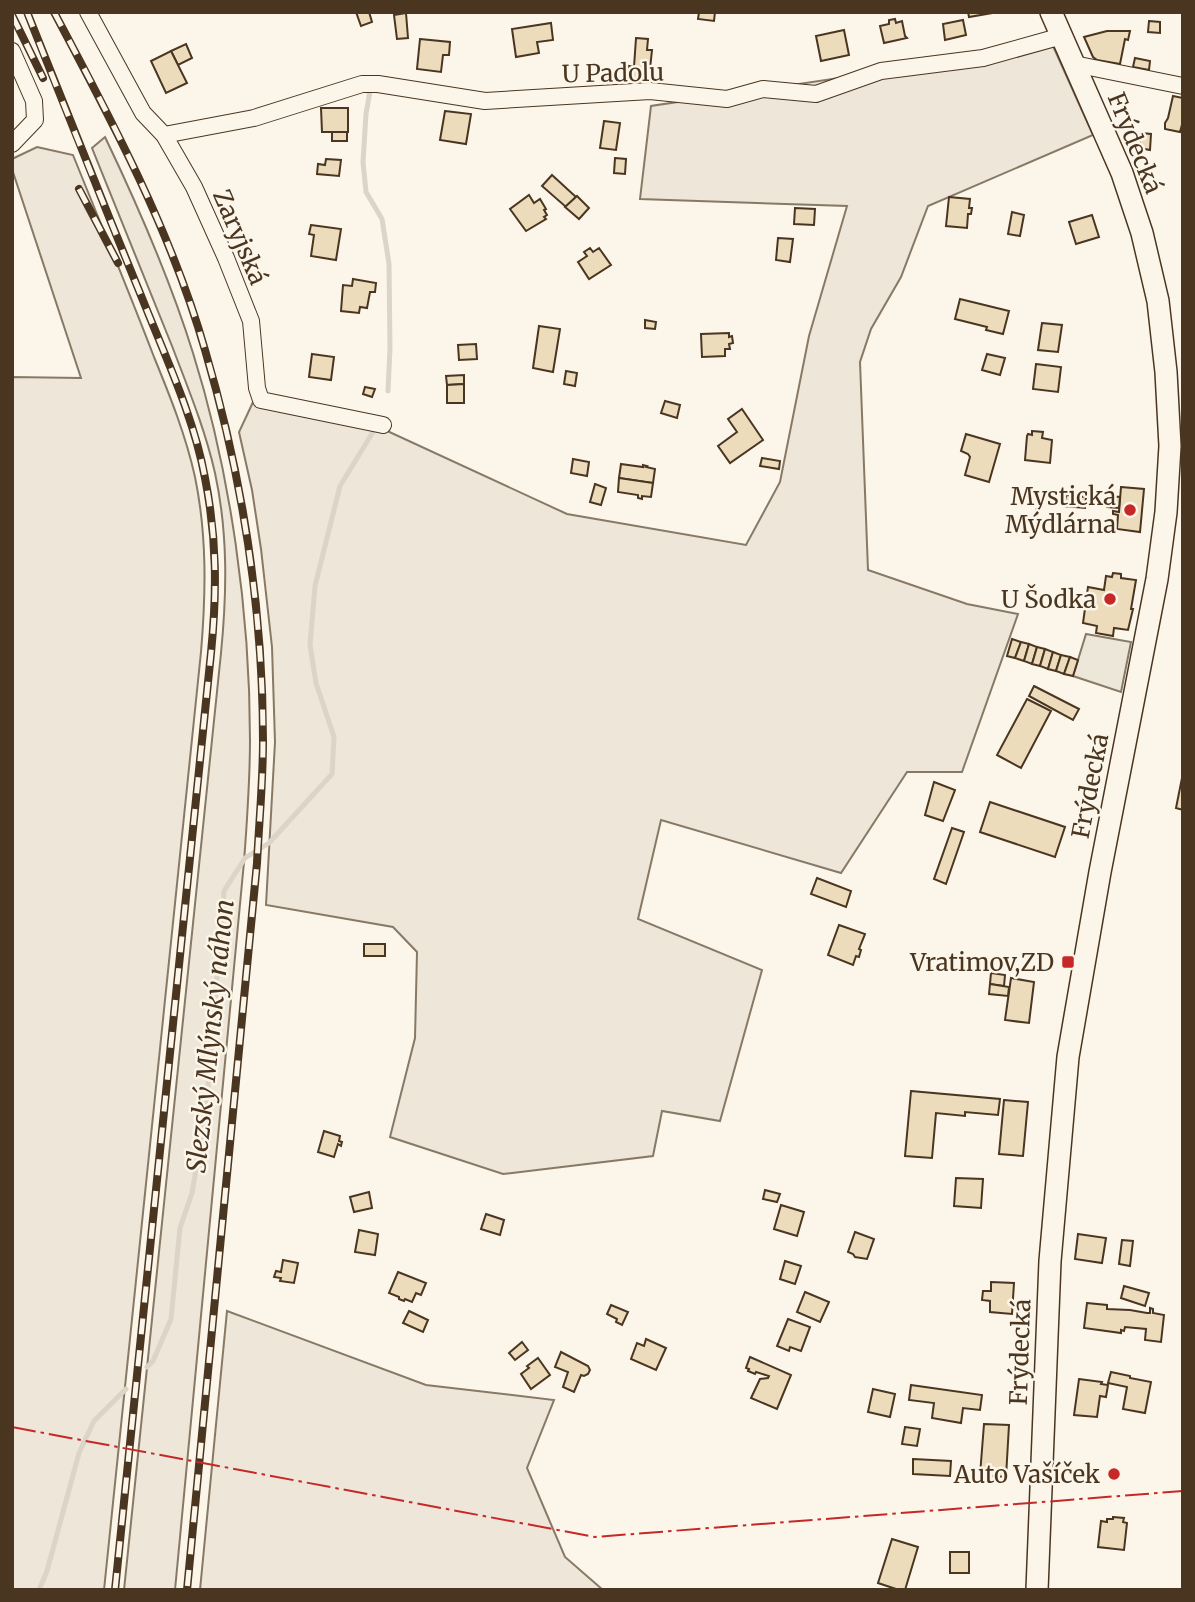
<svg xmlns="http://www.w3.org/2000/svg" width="1195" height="1602" font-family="Merriweather,serif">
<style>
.green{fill:#ede6d9;stroke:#887966;stroke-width:2}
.parking{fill:#ede7d9;stroke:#887966;stroke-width:2}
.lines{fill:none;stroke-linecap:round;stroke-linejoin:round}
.stream{stroke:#dcd4c6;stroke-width:5}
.building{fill:#ecdcbc;stroke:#4a3520;stroke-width:2}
.street-casing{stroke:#4a3520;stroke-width:18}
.secondary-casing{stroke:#4a3520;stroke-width:24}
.street{stroke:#fbf6e9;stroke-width:16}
.secondary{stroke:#fbf6e9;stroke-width:21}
.rail-casing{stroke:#4a3520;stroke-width:8}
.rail{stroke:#fbf6e9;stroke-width:5;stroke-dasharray:16;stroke-linecap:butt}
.power{stroke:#c62828;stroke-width:2;stroke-dasharray:24 5 3.5 5;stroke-linecap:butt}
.poi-dot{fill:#c62828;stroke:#fbf6e9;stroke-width:2.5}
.labels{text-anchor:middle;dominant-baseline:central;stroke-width:5;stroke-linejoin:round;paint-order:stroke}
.street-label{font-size:24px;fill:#4a3520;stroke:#fbf6e9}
.poi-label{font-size:24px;fill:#4a3520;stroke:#fbf6e9;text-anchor:end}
.water-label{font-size:26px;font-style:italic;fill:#4a3520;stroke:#fbf6e9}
</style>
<rect width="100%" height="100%" fill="#fbf6e9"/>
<g class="green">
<path d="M1053,46L1093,135L928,206L901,277L871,329L860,362L868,570L967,604L1018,614L962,772H907L841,873L661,820L638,919L762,970L720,1121L662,1111L653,1156L503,1174L390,1137L415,1038L417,952L393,927L266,905L275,742L272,647L261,549L252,490L239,432L254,400L383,429L567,514L746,545L780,482L809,336L847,206L640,199L651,106Z"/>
<path d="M105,137C139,208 170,279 193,353C231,474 250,614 250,740C250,781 247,822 244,862L175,1590H124L221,653C227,592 228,533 215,473C205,429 188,388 172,346C146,280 119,214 92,148Z"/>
<path d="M37,147L73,155C100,222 128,289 154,357C170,396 186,436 195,477C207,535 206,593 201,652L104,1590H12V377L81,378L12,169V159Z"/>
<path d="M227,1311L426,1385L554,1400L527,1468L565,1557L603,1590H200Z"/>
</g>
<path class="parking" d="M1086,634L1131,642L1121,692L1073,676Z"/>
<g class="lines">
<g class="stream">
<path d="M371,85L366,114L363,162L366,192L382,219L389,264L390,348L388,391"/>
<path d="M147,1367L153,1361L171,1319L180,1228L192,1193L206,1111L224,891L245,858L269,843L332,774L334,737L316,683L310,645L315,586L340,486L376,427"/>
<path d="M39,1590L47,1571L79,1453L94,1421L126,1389"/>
</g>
</g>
<g class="building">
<path d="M356,12H369L372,22L361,26Z"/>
<path d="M699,12H715L714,21L698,19Z"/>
<path d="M968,12H991L992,13L969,17Z"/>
<path d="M406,13L408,38L397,39L394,15Z"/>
<path d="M895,19L896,23L902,21L905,36L907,38L884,43L880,26L889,24V20Z"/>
<path d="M963,20L966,35L945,40L943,24Z"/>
<path d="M1149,21L1160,22V33L1148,32Z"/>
<path d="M551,23L553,40L537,42L539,53L516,57L512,29Z"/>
<path d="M844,30L849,55L821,61L816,36Z"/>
<path d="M1107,31H1130L1128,40L1125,39L1120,64L1097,60L1093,57L1084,37Z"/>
<path d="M636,38L648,39L647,50H652L650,69L646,68L645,82L633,81V77L628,76L629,66L634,67Z"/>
<path d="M420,39L450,42L449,55H443L441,72L417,69Z"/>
<path d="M186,44L192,58L178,65L171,51Z"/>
<path d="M171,51L187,83L166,93L151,61Z"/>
<path d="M1135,58L1150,61L1149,70L1133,67Z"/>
<path d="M1173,96L1183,98V121L1180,132L1165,129V123L1168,118Z"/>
<path d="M321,108H348V132H322Z"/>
<path d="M445,111L471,114L466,144L440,140Z"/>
<path d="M604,121L620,123L616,150L600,148Z"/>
<rect x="332" y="132" width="15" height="9"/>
<path d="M1141,133L1151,134L1150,150L1139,148Z"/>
<path d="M615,158L626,159L625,174L614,173Z"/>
<path d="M326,159L341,160L339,176L317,174L318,164L325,165Z"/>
<path d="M552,175L576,197L566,207L542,186Z"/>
<path d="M529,195L534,203L540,199L546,209L544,210L547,215L544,217L546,219L526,231L510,209Z"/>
<path d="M577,196L589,208L579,219L565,207Z"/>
<path d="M949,197L970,199L969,208H972L971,214H968L967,228L946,226Z"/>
<path d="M795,208L815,209L814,225L794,224Z"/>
<path d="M1012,212L1024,215L1020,236L1008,234Z"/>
<path d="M1092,215L1099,237L1076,244L1069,222Z"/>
<path d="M311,225L341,229L336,260L311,256L314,235L309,234Z"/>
<path d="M778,238L793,239L790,262L776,260Z"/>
<path d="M590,248L593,252L599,248L611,265L589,279L578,262L587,256L584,252Z"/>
<path d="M353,279L376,283L375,292H370L367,308L360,307L359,313L341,311L343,285L352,286Z"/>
<path d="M960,299L1009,311L1003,334L986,330L987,327L955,319Z"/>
<path d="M645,320L656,322L655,329L645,328Z"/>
<path d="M1042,323L1062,325L1058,352L1038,350Z"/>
<path d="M539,326L560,329L553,372L533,368Z"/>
<path d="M729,333V337L732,336L733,343L729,344L730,349H725V356L702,357L701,334Z"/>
<path d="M476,344L477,359L459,360L458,345Z"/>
<path d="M312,354L334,357L331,380L309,377Z"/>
<path d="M987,354L1005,358L1000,375L982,370Z"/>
<path d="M1036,364L1061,367L1058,392L1033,389Z"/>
<path d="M566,371L577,373L575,386L564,384Z"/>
<path d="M464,375V384L447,385L446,376Z"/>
<path d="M464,384V403H447V385Z"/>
<path d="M365,387L375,389L372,397L363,394Z"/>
<path d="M665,401L680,405L677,418L661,413Z"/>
<path d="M742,409L763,440L730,463L718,446L737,432L728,419Z"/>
<path d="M1032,431L1043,432L1042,438L1052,440L1050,463L1025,460L1027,436L1028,434L1032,435Z"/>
<path d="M966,434L1000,444L989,482L965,475L970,457L968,454L961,451Z"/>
<path d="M762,458L780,461L779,469L760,466Z"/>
<path d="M573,459L589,462L587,476L571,473Z"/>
<path d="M621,464L643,467V465L647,466L646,467L655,469L653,483L619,478Z"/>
<path d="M619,478L653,483L651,497L642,496V499L638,498V495L618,492Z"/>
<path d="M595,484L606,488L601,505L590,502Z"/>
<path d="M1121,487L1144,489L1140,532L1117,529L1118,515L1113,514V511L1119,512Z"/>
<path d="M1066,495L1086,497L1085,508L1064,506Z"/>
<path d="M1108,496L1120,497L1119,508L1107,507Z"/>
<path d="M1113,573L1121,574V578L1136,580L1131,609H1133L1128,630L1114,628L1113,636L1096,633L1097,626L1083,623L1088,587L1104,590L1106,576L1112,577Z"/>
<path d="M1012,639L1021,642L1015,658L1007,656Z"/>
<path d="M1021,642L1029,644L1024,661L1015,658Z"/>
<path d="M1029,644L1037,647L1032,664L1024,661Z"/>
<path d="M1037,647L1045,649L1040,666L1032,664Z"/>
<path d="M1045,649L1053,652L1048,669L1040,666Z"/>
<path d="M1053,652L1061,655L1056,671L1048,669Z"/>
<path d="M1061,655L1070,657L1064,674L1056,671Z"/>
<path d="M1070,657L1078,660L1073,676L1064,674Z"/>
<path d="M1034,686L1079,709L1073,720L1029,696Z"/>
<path d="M1027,699L1051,711L1021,768L997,755Z"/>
<path d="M1183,773V810L1176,808Z"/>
<path d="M934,782L955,790L943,821L925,815Z"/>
<path d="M990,802L1065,827L1055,857L980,832Z"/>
<path d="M952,828L964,832L946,884L934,879Z"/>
<path d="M817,878L851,891L846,907L811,894Z"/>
<path d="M839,925L865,934L859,949L861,950L859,957L856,956L853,965L828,955Z"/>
<rect x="364" y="944" width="21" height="12"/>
<path d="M991,973L1005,975L1004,986L990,984Z"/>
<path d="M1011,978L1034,982L1029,1023L1005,1020Z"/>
<path d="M990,984L1009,987L1008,996L989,994Z"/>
<path d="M911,1091L1000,1099L998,1115L965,1112V1116L936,1113L932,1158L905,1156Z"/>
<path d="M1004,1100L1028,1102L1023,1156L999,1154Z"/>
<path d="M324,1131L340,1136L339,1141L342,1142L341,1146L338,1144L334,1157L318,1152Z"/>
<path d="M956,1178L983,1179L981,1208L954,1206Z"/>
<path d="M765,1190L780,1194L777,1202L763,1199Z"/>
<path d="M369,1192L372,1208L354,1212L350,1197Z"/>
<path d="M781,1205L804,1212L797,1236L774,1229Z"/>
<path d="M486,1214L504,1220L500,1235L481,1229Z"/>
<path d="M359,1230L378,1234L375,1255L355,1252Z"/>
<path d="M855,1232L874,1239L867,1259L855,1257L853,1254L848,1252Z"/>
<path d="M1078,1234L1106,1238L1102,1263L1075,1259Z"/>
<path d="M1122,1240L1133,1241L1130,1266L1119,1264Z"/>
<path d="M283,1260L298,1263L294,1283L280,1281L281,1278L274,1277L276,1271L281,1272Z"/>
<path d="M785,1261L801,1266L795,1284L780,1279Z"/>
<path d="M398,1272L426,1283L421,1295L416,1293L412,1302L405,1299L404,1301L399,1299V1297L389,1293Z"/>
<path d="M991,1282L1014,1283L1012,1314L990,1312V1301L982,1300L983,1291H991Z"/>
<path d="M1124,1286L1149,1293L1145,1306L1121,1298Z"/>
<path d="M805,1292L829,1302L820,1322L797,1312Z"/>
<path d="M1087,1303L1107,1305V1309L1130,1310L1147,1313H1150V1308L1153,1309V1313L1164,1315L1161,1342L1145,1340L1146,1329L1125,1327L1124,1331L1121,1330V1333L1084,1328Z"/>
<path d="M611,1305L628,1312L622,1325L616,1322L617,1319L607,1314Z"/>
<path d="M409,1311L428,1320L423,1332L403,1323Z"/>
<path d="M788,1319L810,1327L801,1351L790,1347L789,1351L777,1346Z"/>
<path d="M646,1339L666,1348L656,1370L631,1359L637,1343L644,1346Z"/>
<path d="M522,1342L528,1350L515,1360L509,1353Z"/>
<path d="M561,1352L588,1366L590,1370L588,1374L584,1376L581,1375L574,1392L563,1387L568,1372L555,1367Z"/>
<path d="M750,1357L791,1375L777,1409L751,1398L760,1379L768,1378L769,1376L756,1372L755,1374L748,1371L749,1369L746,1368Z"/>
<path d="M538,1358L550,1375L531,1389L521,1374L529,1368L527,1366Z"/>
<path d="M1111,1372L1130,1376V1378L1151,1382L1145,1413L1123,1409L1127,1387L1108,1383Z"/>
<path d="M1079,1379L1102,1382L1101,1384L1108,1385L1106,1397L1100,1396L1097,1417L1074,1415Z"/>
<path d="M911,1385L982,1395L980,1410L963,1408L961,1423L932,1418L934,1403L909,1400Z"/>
<path d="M873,1389L895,1394L890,1417L868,1412Z"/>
<path d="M984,1424L1009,1425L1006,1477L980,1475Z"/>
<path d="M905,1427L920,1429L917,1446L902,1444Z"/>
<path d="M913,1459L951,1461L950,1476L913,1474Z"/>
<path d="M1113,1517L1124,1518L1123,1522L1127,1523L1124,1550L1098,1547L1101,1521L1107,1522V1519H1113Z"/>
<path d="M892,1539L918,1547L905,1590H899L878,1583Z"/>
<rect x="950" y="1552" width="19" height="21"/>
</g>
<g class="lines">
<defs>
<g id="street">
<path d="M88,12L143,113L164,135L194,187L226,258L251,321L257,388L261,400L383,425"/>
<path d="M12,51L34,101L35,120L12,144"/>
<path d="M1074,64L1183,86"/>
<path d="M164,135L254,118L362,84H378L485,101L650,91L727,99L763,89L816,94L881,71L983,58L1062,36"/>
</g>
<path id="secondary" d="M1037,1590L1050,1261L1068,1057L1100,872L1157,579L1166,512L1170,446L1166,372L1158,301L1142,233L1122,173L1051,12"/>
</defs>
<use href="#street" class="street-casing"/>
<use href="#secondary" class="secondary-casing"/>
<use href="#street" class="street"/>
<use href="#secondary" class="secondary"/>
<defs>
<g id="rail">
<path d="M27,12C65,108 103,203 142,298C165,356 194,417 205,478C217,539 217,592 211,653L115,1590"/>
<path d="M54,12C112,121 171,231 205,350C242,476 263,610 263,741C263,782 259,823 257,863L187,1590"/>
<path d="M12,15L43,78"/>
<path d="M79,189L118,263"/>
</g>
</defs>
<use href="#rail" class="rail-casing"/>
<use href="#rail" class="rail"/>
<path class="power" d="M12,1427L595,1537L1183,1491"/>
</g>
<g class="poi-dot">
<circle cx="1130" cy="510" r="7"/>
<circle cx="1110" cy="599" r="7"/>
<rect x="1061" y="955" width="14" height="14" rx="3.5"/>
<circle cx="1114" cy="1474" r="7"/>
</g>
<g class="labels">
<g class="street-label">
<text transform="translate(613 73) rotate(-1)">U Padolu</text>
<text transform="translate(1135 143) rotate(68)">Frýdecká</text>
<text transform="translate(240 237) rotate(67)">Zaryjská</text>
<text transform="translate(1090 786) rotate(-79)">Frýdecká</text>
<text transform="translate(1020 1352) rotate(-88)">Frýdecká</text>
</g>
<g class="poi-label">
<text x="1116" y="496">Mystická<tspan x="1116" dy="28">Mýdlárna</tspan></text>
<text x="1096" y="599">U Šodka</text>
<text x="1054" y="962">Vratimov,ZD</text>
<text x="1100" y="1474">Auto Vašíček</text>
</g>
<g class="water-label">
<text transform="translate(210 1036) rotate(-84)">Slezský Mlýnský náhon</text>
</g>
</g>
<rect width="1195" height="1602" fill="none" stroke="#4a3520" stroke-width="28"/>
</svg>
